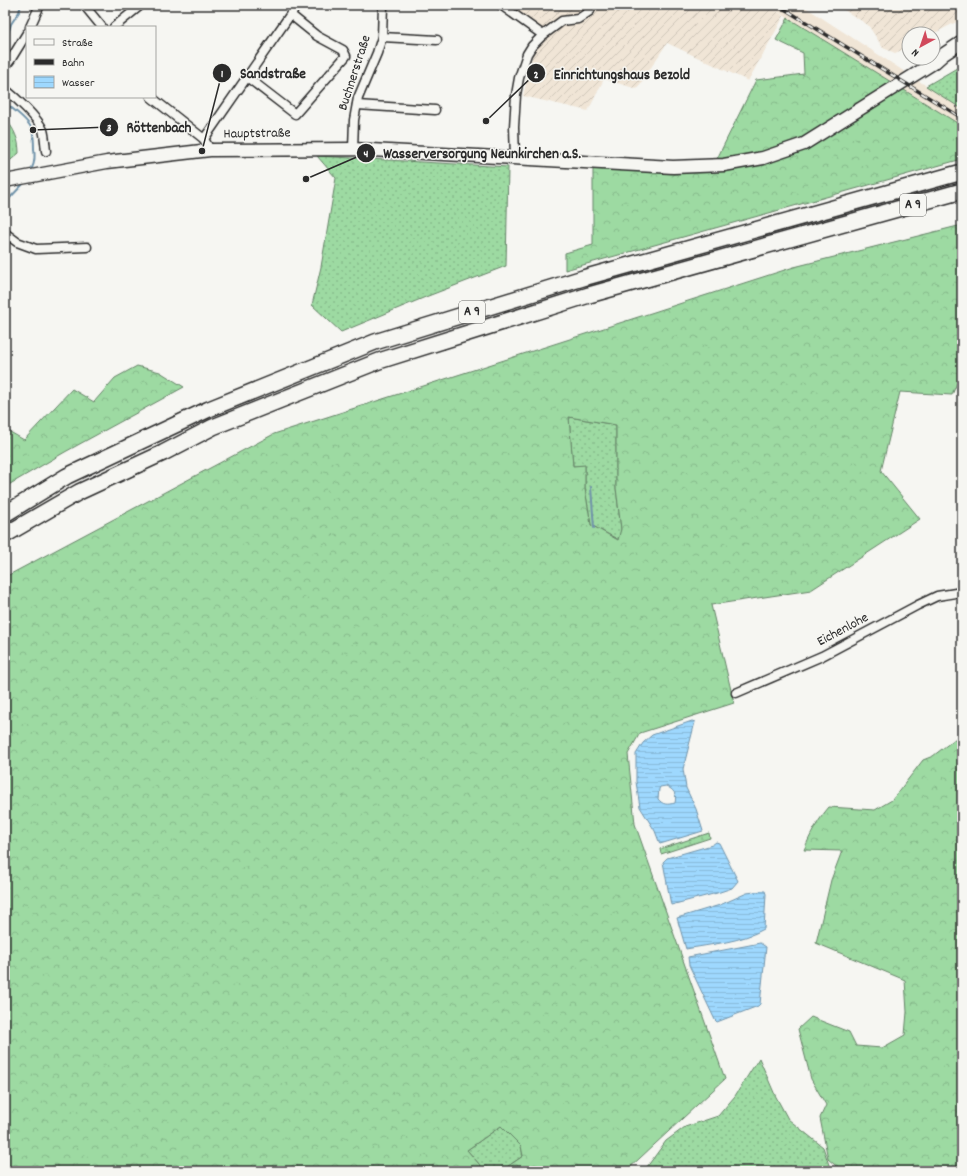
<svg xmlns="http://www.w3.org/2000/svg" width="967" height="1176" font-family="Dekko,sans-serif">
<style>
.built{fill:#f0e5d6}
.industrial{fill:url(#industrial-furrows)}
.grass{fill:url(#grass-dots);stroke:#648266}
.forest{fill:url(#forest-crowns);stroke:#648266;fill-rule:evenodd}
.water{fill:url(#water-rules);stroke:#7093aa;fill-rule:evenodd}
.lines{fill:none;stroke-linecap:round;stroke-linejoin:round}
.stream{stroke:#7093aa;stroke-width:2}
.street-casing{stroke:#2b2b2b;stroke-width:11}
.secondary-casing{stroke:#2b2b2b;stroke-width:15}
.highway-casing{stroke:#2b2b2b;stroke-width:18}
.street{stroke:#f6f6f2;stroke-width:8}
.secondary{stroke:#f6f6f2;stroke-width:12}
.highway{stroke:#f6f6f2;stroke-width:15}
.rail-casing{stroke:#2b2b2b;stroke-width:3.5}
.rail{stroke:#f6f6f2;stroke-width:2;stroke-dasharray:6;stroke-linecap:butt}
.labels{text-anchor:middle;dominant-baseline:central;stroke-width:3;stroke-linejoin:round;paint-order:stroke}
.shield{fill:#f6f6f2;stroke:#686867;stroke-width:1}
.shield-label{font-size:13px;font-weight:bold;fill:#2b2b2b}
.street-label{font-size:14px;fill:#2b2b2b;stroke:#f6f6f2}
.leader{fill:none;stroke:#2b2b2b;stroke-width:1.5}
.callout-dot{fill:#2b2b2b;stroke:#f6f6f2;stroke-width:1.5}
.mark-label{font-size:12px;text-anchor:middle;font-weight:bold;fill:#fff}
.callout-label{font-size:15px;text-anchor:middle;font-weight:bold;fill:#2b2b2b;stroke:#f6f6f2;stroke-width:3;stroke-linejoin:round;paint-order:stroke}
</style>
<defs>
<pattern id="industrial-furrows" width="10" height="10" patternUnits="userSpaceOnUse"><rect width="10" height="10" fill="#f0e5d6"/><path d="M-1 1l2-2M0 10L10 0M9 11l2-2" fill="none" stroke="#cec5b8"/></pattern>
<pattern id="grass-dots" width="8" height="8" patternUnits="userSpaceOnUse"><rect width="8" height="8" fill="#9ddaa2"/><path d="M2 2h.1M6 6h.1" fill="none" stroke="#87bb8c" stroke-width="1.8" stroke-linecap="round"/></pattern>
<pattern id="forest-crowns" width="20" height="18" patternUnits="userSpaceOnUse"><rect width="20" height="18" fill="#9ddaa2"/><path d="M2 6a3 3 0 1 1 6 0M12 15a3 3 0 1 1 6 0" fill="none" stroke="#87bb8c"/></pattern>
<pattern id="water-rules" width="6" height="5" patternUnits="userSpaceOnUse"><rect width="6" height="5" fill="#9ed8fe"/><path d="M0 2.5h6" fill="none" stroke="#88bada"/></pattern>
</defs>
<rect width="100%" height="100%" fill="#f6f6f2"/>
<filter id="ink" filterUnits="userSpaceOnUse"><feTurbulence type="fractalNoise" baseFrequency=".025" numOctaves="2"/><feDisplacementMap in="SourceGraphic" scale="8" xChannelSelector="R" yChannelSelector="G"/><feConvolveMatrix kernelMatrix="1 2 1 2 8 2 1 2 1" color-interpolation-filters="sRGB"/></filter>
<g filter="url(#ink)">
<path class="built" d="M767,5H802L962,109V126Z"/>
<g class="industrial">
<path d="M508,5H767L784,16L748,81L667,43L637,89L604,79L588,111L523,96L539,27Z"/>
<path d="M836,5H962V19L933,34H909V47L895,53L883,48L868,25Z"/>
</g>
<g class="grass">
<path d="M962,65V109L926,86Z"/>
<path d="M5,118C14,129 19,139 19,153L5,165Z"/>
<path d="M317,156L508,167L506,266L428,296L341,332L312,305L321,267L336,178Z"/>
<path d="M569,417L616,425V488L621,529L619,540L591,525L585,489V466H573Z"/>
<path d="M709,833L710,838L661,854L660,849Z"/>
<path d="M759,1058L775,1095L788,1119L823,1147L831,1171H644L666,1141L685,1127L718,1116L735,1096Z"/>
<path d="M501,1126L521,1146L523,1156L501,1171H485L467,1150Z"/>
</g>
<g class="forest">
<path d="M788,18L962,126V159L565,270V253L593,245V169L711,171L756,80L804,74L803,53L776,40Z"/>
<path d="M962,225V371L952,395L900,392L881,471L920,519L811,590L711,605L734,703L640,733L628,754L635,824L725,1079L626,1171H501L523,1156L521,1146L501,1126L467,1150L485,1171H5V577L274,434L794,267ZM569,417L616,425V488L621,529L618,540L591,525L585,489V465L573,466Z"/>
<path d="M137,366L160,372L184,387L65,452L5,487V429L24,440L72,389L94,402L115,378Z"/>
<path d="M962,708V1171H842L828,1159L820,1118L826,1105L811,1079L798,1029L811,1017L849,1032L856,1046L882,1048L905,1035L907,1012L905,980L816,943L831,880L842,851L804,850C810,835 818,820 829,807L875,810L892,800L923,760L933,756L960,735Z"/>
</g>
<g class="water">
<path d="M692,721L695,722L683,769L686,788L696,809L703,831L660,844L655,831L640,807L636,782V754L643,743L652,735ZM666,786C674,790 677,794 675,803C667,805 663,805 658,799L659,789L660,787Z"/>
<path d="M716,842L719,843L738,881L732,888L717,893L671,905L663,862L667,858L712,845Z"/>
<path d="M762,891H765L766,894L764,929C741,942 712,944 686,949L677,918L720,905L747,893Z"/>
<path d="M760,943L766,947L760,1004L758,1006L717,1022L715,1020L689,965L688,957Z"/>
</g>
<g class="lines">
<g class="stream">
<path d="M5,43L11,24L19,12L21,5"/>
<path d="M5,103C13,109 30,121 32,130C34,136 34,143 34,149C35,155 35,162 32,168"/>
<path d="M5,203L24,183"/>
<path d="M591,487L594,528"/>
</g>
<defs>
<g id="street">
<path d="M84,5L102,27"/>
<path d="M501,5L543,35"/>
<path d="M30,27L40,5"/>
<path d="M114,27L141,5"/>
<path d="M382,37L437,40"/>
<path d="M5,67L11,59L27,33"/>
<path d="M247,77L295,114L346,56L343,50L317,36L291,15"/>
<path d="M5,89C15,97 38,118 43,130C45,136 45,144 46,151"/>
<path d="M151,97L204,139"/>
<path d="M357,105L435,110"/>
<path d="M353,149L354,120L358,98L377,53L382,37L383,5"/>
<path d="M210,150L204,139L297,5"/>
<path d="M515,158L514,127L516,95L519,78L527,54L532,46L543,35L562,21L578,19L590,11"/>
<path d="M5,233L17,242L36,249L87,247"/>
<path d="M736,693L822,656L918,605L937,596L962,592"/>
</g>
<path id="secondary" d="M5,181L107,162L210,150L353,149L673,167L724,165L763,158L804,144L935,62L944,54L962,42"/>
<g id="highway">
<path d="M5,514L67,476L209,409L375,342L583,278L962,172"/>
<path d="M5,535L79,492L163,453L213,427L379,361L589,295L962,191"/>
</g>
</defs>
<use href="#street" class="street-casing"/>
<use href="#secondary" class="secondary-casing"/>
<use href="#highway" class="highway-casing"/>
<use href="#street" class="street"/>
<use href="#secondary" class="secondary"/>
<use href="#highway" class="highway"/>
<defs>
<path id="rail" d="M778,5L962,118"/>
</defs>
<use href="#rail" class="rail-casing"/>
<use href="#rail" class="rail"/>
</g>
</g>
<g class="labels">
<g class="shield">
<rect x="900" y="194" width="26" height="22" rx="3"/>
<rect x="459" y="301" width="26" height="22" rx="3"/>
</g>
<g class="shield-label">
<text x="913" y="205">A 9</text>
<text x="472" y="312">A 9</text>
</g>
<g class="street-label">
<text transform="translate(355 73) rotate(-72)">Buchnerstraße</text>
<text transform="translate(257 134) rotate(-1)">Hauptstraße</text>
<text transform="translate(843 630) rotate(-28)">Eichenlohe</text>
</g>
</g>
<path class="leader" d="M202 151L222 73M486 121L536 73M33 130L109 127M306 179L366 153"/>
<g class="callout-dot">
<circle cx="202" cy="151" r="4"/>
<circle cx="486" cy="121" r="4"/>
<circle cx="33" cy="130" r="4"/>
<circle cx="306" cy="179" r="4"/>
<circle cx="222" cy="73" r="10"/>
<circle cx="536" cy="73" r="10"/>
<circle cx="109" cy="127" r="10"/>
<circle cx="366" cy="153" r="10"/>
</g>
<g class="mark-label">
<text x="222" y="77">1</text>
<text x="536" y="78">2</text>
<text x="109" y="131">3</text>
<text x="366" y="157">4</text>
</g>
<g class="callout-label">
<text x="273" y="78">Sandstraße</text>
<text x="622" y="79">Einrichtungshaus Bezold</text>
<text x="159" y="132">Röttenbach</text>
<text x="482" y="158">Wasserversorgung Neunkirchen a.S.</text>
</g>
<rect width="967" height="1176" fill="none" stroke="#f6f6f2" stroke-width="20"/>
<rect x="10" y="10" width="947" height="1156" fill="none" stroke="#2b2b2b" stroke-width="1.5" filter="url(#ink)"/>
<rect x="26" y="26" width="130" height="72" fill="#f6f6f2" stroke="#a5a5a2"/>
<rect x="34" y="39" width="20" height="6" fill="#f6f6f2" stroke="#a5a5a2"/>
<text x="62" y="46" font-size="12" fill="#2b2b2b">Straße</text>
<rect x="34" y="59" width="20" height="6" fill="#2b2b2b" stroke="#a5a5a2"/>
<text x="62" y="66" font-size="12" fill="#2b2b2b">Bahn</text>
<rect x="34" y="76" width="20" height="12" fill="url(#water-rules)" stroke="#a5a5a2"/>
<text x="62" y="86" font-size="12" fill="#2b2b2b">Wasser</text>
<g transform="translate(921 46) rotate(220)"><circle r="19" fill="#f6f6f2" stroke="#a5a5a2"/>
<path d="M0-3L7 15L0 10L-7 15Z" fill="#d1495b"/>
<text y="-6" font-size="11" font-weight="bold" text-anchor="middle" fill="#2b2b2b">N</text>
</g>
</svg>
